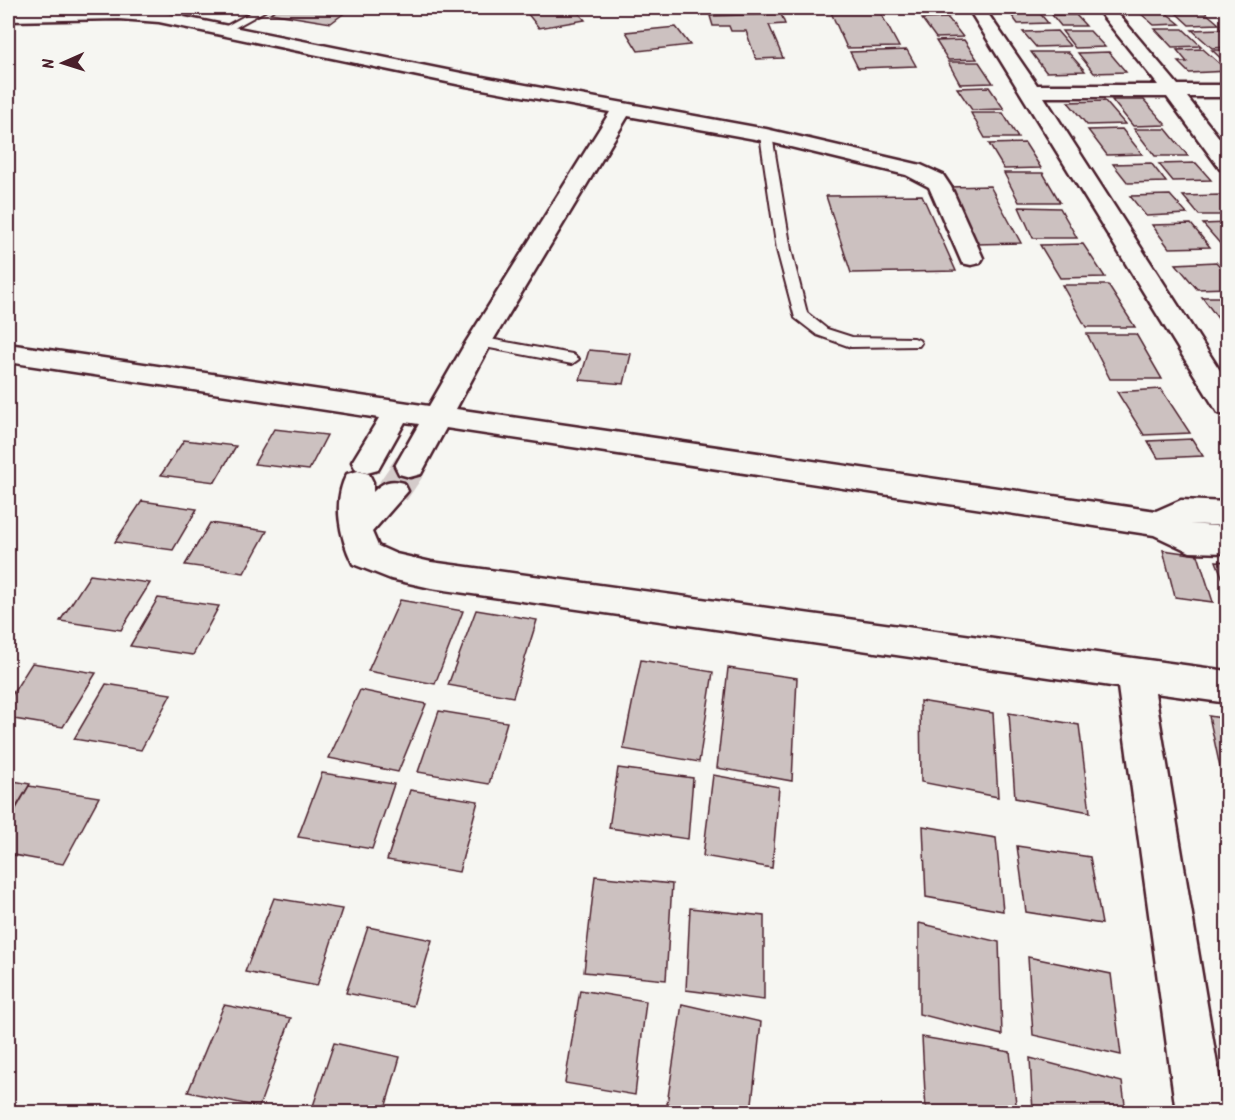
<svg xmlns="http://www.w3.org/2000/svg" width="1235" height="1120" font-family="Kalam,sans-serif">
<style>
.building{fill:#ccc1c0;stroke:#4a1f2b;stroke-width:1.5}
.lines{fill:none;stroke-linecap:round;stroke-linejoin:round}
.minor-tunnel{stroke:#d4cbca;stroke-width:33;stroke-dasharray:33 16;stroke-linecap:butt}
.service-casing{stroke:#4a1f2b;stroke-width:4}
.minor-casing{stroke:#4a1f2b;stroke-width:5}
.service{fill:#f6f6f2;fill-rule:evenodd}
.minor{fill:#f6f6f2;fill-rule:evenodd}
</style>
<rect width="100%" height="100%" fill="#f6f6f2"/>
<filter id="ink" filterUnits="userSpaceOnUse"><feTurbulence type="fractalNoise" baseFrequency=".0167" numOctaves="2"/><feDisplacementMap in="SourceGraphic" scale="12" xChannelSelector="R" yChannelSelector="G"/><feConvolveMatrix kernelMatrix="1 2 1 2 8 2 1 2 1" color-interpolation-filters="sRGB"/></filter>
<g filter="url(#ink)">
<g class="building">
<path d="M203,8H243L236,13Z"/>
<path d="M278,8H324L347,11L331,23L270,13Z"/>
<path d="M523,8H574L585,20L539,28Z"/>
<path d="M829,8H878L899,47L847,48Z"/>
<path d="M919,8H944L950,16H924Z"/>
<path d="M1038,11L1048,23L1018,24L1009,12Z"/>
<path d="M1165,12L1180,24L1154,25L1140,13Z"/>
<path d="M1205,12L1219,24L1189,25L1176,13Z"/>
<path d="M781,14L785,24L769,25L783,58L756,59L746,31H731L729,26H713L710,16Z"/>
<path d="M1052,15H1076L1086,26H1061Z"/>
<path d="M948,18L963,37L936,38L922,19Z"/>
<path d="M676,27L690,45L638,51L626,32Z"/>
<path d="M1155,29H1183L1201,46L1172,47Z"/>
<path d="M1222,29L1228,34V47L1212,48L1192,30Z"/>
<path d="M1057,31L1070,46L1036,47L1023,32Z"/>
<path d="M1062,31H1090L1105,47L1075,48Z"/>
<path d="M964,40L977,59L948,60L936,41Z"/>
<path d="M1203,49L1228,71L1189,73L1178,62H1187L1177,50Z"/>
<path d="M907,50L916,66L858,68L850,52Z"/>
<path d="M1212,50H1228V65Z"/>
<path d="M1031,52H1068L1085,71L1046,72Z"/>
<path d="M1109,52L1126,72L1094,73L1078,53Z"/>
<path d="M948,62H979L993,83L960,84Z"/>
<path d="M989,87L1004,109L972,110L957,88Z"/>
<path d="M1112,100H1144L1166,125L1133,126Z"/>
<path d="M1105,101L1125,124L1087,125L1068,102Z"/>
<path d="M971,113H1003L1018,138H985Z"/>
<path d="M1122,129L1142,154L1107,155L1088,130Z"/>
<path d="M1134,129H1166L1188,156H1155Z"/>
<path d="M1025,143L1041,168L1004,169L989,144Z"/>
<path d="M1151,163L1166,182L1128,183L1113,164Z"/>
<path d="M1196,163L1211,180L1173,181L1159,164Z"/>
<path d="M1004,173H1043L1060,202H1019Z"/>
<path d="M990,186L1021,243L976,244L948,187Z"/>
<path d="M922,195L956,271L851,273L826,196Z"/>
<path d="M1170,195L1187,214L1146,216L1130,196Z"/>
<path d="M1222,195L1228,202V215H1199L1183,196Z"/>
<path d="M1019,207L1060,208L1077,238H1033Z"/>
<path d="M1228,223V247H1223L1203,224Z"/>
<path d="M1191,224L1210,247L1169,248L1152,225Z"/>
<path d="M1083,244L1105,277L1060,278L1040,245Z"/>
<path d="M1216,262L1228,275V288L1197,289L1176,264Z"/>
<path d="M1062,285H1108L1135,327H1086Z"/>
<path d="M1202,297H1228V332Z"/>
<path d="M1087,334H1136L1162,379H1110Z"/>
<path d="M589,350L631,354L624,384L580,380Z"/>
<path d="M1161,389L1190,433L1144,435L1117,392Z"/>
<path d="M274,429L327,435L309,470L254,464Z"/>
<path d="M1192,439L1203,456L1158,458L1148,441Z"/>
<path d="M184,440L236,446L215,482L161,475Z"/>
<path d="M142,501L197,509L173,550L115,542Z"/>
<path d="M210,523L267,531L244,573L185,565Z"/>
<path d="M1163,550L1198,555L1213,602L1175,597Z"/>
<path d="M1216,561L1228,562V592Z"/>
<path d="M90,575L150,583L121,630L60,621Z"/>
<path d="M158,598L219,606L193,655L130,646Z"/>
<path d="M400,600L463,611L435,684L368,671Z"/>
<path d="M476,610L537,620L513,697L448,685Z"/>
<path d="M641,660L713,672L699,762L623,749Z"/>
<path d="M32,663L96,673L63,727L8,718V701Z"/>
<path d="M728,668L797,678L792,781L717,768Z"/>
<path d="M106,684L171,694L141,750L74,739Z"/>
<path d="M360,690L426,704L398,772L329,758Z"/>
<path d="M920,701L993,713L998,797L921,782Z"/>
<path d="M439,711L507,722L489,784L418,772Z"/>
<path d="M1009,713L1079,725L1090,812L1015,798Z"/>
<path d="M1209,716L1228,719V800H1227Z"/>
<path d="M618,768L693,778L688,839L609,828Z"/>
<path d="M322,773L394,784L372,849L298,837Z"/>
<path d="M713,775L779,787L772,868L703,856Z"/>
<path d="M8,780L30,784L8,821Z"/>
<path d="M29,786L99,797L63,864L8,854V823Z"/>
<path d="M410,790L478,801L459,872L387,860Z"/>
<path d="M923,826L996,838L1003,911L926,897Z"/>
<path d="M1017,846L1090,857L1102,924L1026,912Z"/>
<path d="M595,876L672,884L666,980L584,972Z"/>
<path d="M274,898L342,909L317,986L245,972Z"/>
<path d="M690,908L764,916V1000L686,990Z"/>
<path d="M919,923L999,942L1002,1035L919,1014Z"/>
<path d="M368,927L432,940L413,1006L346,993Z"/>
<path d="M1028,957L1111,974L1121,1055L1033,1035Z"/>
<path d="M580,990L646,1001L635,1095L565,1083Z"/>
<path d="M682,1004L761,1022L751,1112H700L667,1104Z"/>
<path d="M224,1005L291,1018L259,1107L188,1092Z"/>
<path d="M922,1037L1010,1052L1017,1112H926Z"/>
<path d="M334,1043L400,1057L384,1112H311Z"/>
<path d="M1030,1058L1122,1082L1126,1112H1033Z"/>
</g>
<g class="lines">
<path class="minor-tunnel" d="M393,491L410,466"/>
<defs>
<g id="service">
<path d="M186,8H197L174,22H168V18Z"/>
<path d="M259,8H270L227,32L219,30Z"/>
<path d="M766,132L772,135L791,250L807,313L827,329L852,337L914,338L919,340L921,343L919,346L851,347L817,335L795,318L777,250L760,135Z"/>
<path d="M479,337L572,354L579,359L572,364L474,345L472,342L474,339Z"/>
</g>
<g id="minor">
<path d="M968,8H984L1037,85H1158L1096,8H1113L1178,85H1228V97H1187L1228,149V170L1220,169L1167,97H1044L1228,383V416L1218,413Z"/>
<path d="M119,9L159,12L466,74L766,129L921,165L943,175L951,187L983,258L980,263L971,265L962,263L929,187L906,175L766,141L628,116L492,342L456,409L1156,511L1181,500L1228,502V526L1189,524L1228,527V553L1190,552L1154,535L446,428L421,474L410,477L399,474L395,466L419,424L405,422L378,470L367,473L356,470L352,462L379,418L8,362V344L429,406L466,342L610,112L466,86L159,22L119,19L8,21V11Z"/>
<path d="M358,471L369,474L373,482V492C383,482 390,479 404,483L408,491L372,532L378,546L396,554L431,562L1228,671V703L1155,693L1225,1112H1176L1118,687L431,588L391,579L353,564C340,538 332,501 347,474Z"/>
</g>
</defs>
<use href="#service" class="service-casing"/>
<use href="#minor" class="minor-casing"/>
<use href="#service" class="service"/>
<use href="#minor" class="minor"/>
</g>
</g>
<rect width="1235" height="1120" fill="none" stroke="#f6f6f2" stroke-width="30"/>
<rect x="15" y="15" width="1205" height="1090" fill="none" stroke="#4a1f2b" stroke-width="2" filter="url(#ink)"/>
<g transform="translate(63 63) rotate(267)" stroke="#f6f6f2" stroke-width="4.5" paint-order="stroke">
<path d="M0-4.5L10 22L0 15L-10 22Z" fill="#4a1f2b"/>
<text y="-9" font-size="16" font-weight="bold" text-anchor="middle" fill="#4a1f2b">N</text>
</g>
</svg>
